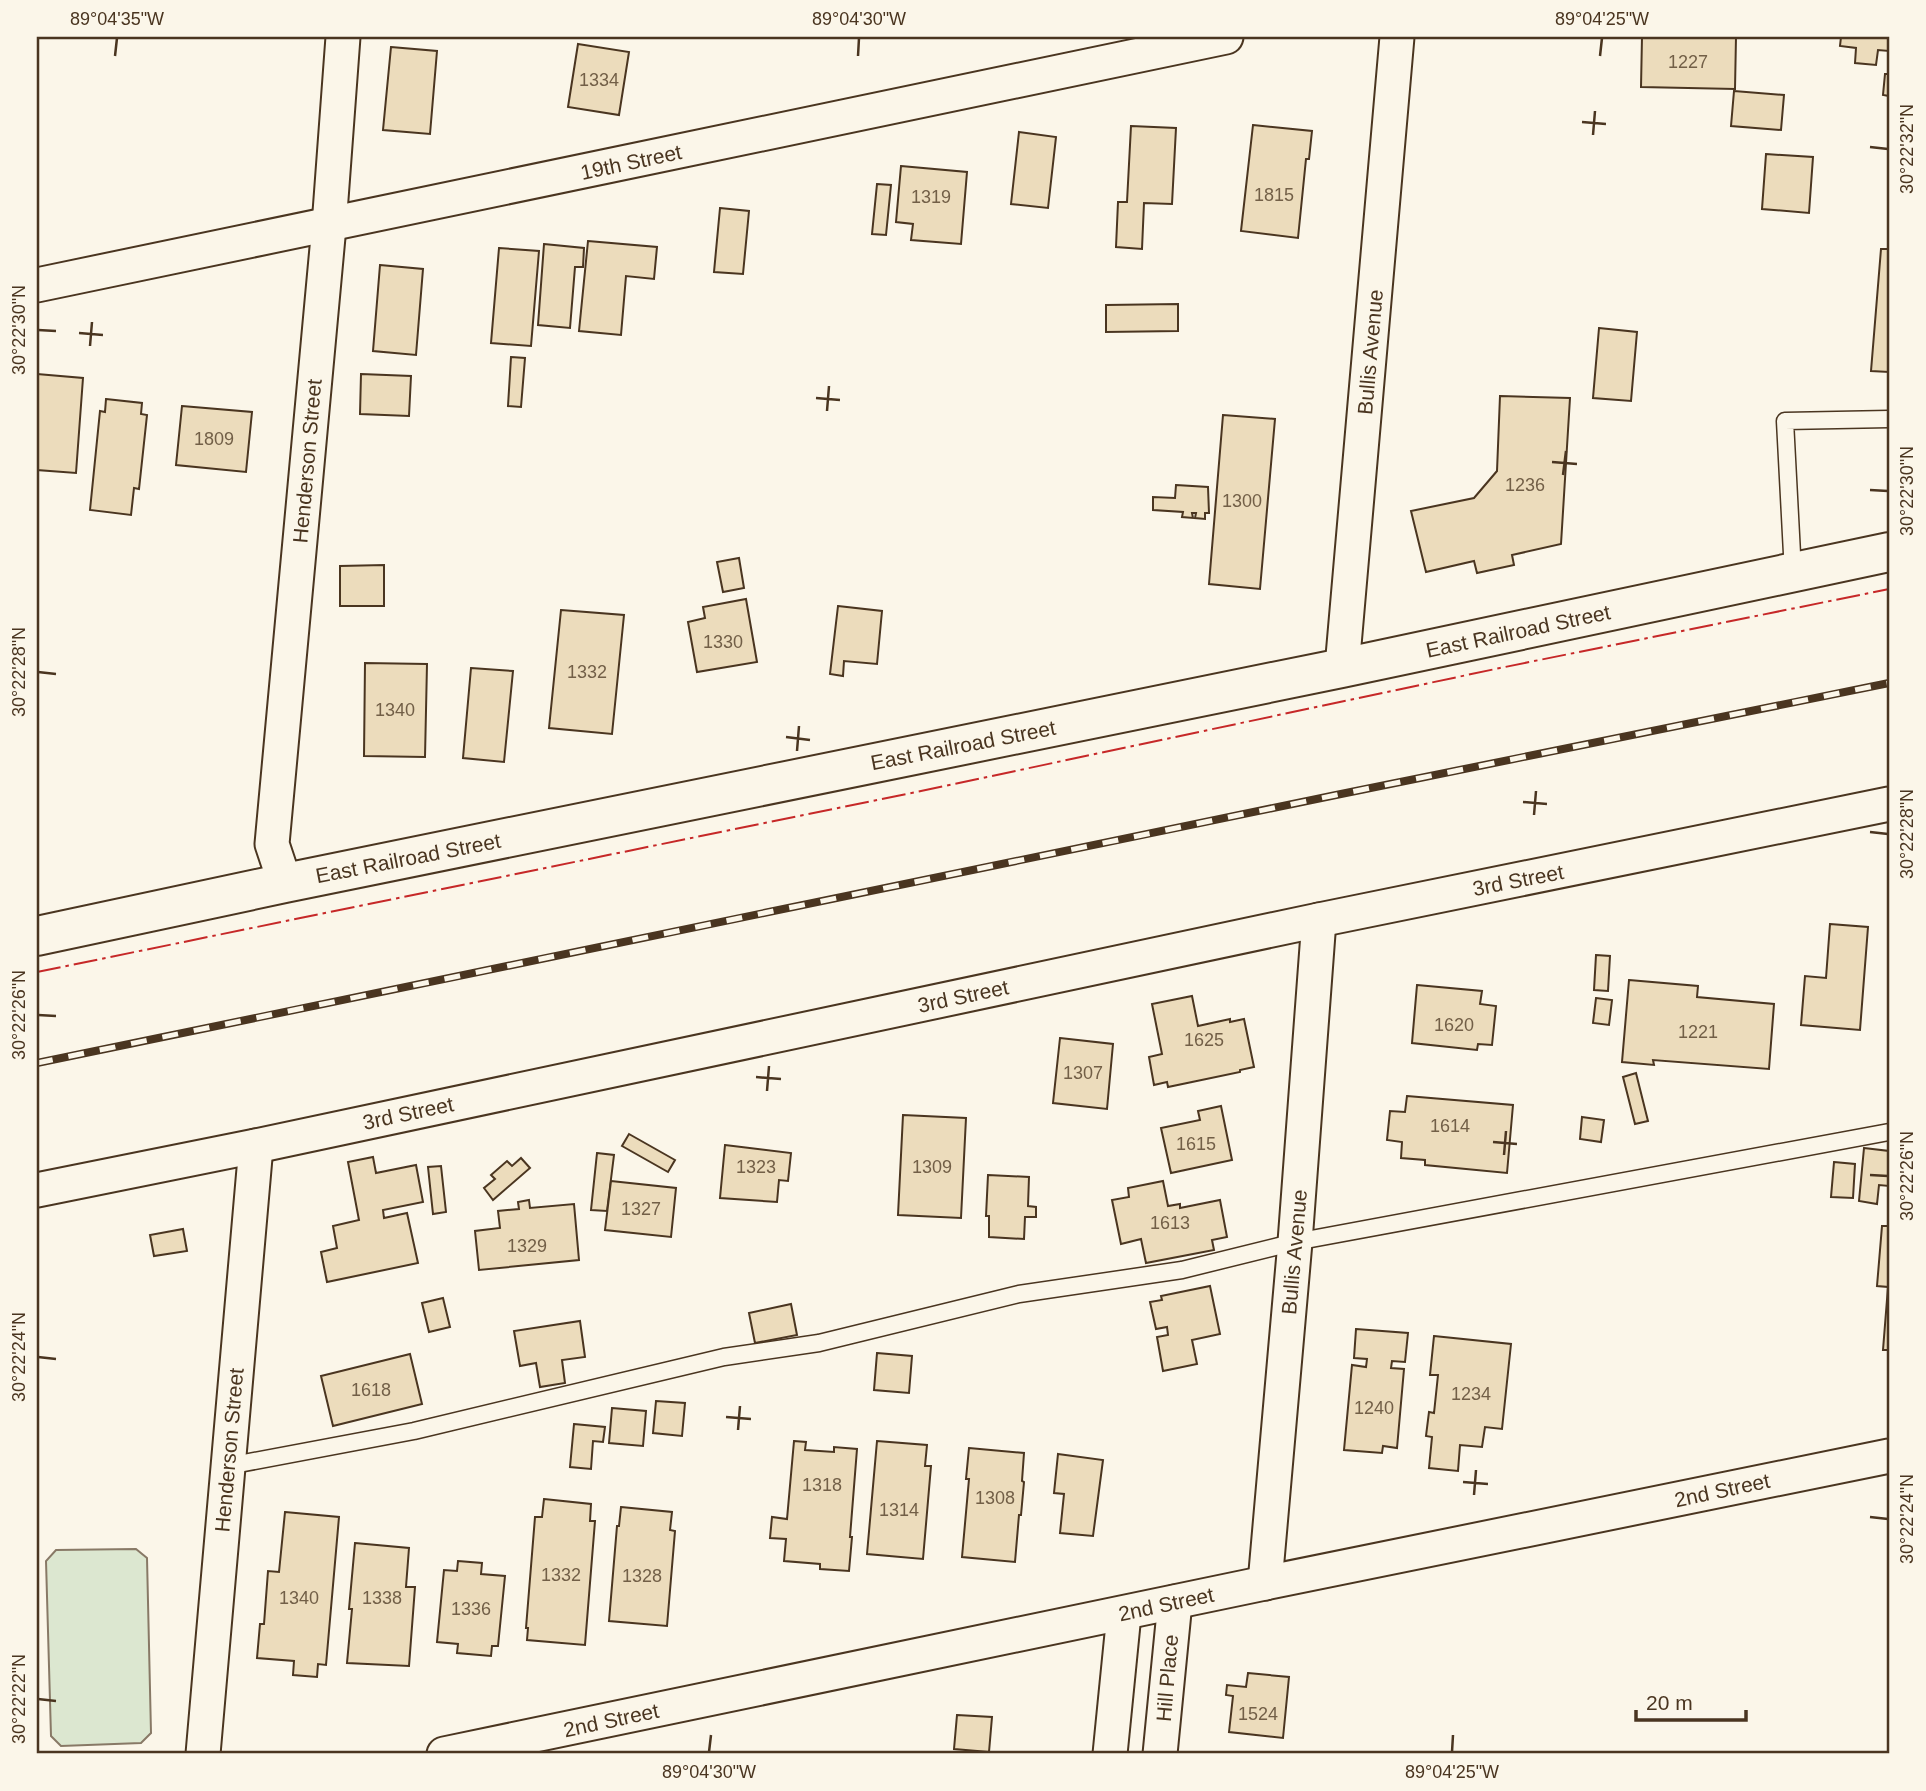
<svg xmlns="http://www.w3.org/2000/svg" width="1926" height="1791" font-family="Helvetica,sans-serif">
<style>
.green{fill:#dce7d0;stroke:#887966;stroke-width:2}
.building{fill:#ecdcbc;stroke:#4a3520;stroke-width:2}
.lines{fill:none;stroke-linecap:round;stroke-linejoin:round}
.lane-casing{stroke:#4a3520;stroke-width:19}
.street-casing{stroke:#4a3520;stroke-width:37}
.secondary-casing{stroke:#4a3520;stroke-width:42}
.lane{stroke:#fbf6e9;stroke-width:16}
.street{stroke:#fbf6e9;stroke-width:33}
.secondary{stroke:#fbf6e9;stroke-width:38}
.rail-casing{stroke:#4a3520;stroke-width:8}
.rail{stroke:#fbf6e9;stroke-width:5;stroke-dasharray:16;stroke-linecap:butt}
.power{stroke:#c62828;stroke-width:2;stroke-dasharray:24 5 3.5 5;stroke-linecap:butt}
.ticks{fill:none;stroke:#4a3520;stroke-width:2.5}
.labels{text-anchor:middle;dominant-baseline:central;stroke-width:5;stroke-linejoin:round;paint-order:stroke}
.number-label{font-size:18px;fill:#725f47}
.street-label{font-size:21px;fill:#4a3520;stroke:#fbf6e9}
.neatline{fill:none;stroke:#4a3520;stroke-width:2.5}
.ticks-label{font-size:18px;text-anchor:middle;fill:#4a3520}
</style>
<rect width="100%" height="100%" fill="#fbf6e9"/>
<path class="green" d="M136,1549L147,1558L151,1733L141,1743L61,1746L51,1736L46,1561L56,1550Z"/>
<g class="building">
<path d="M1642,37H1736L1735,89L1641,87Z"/>
<path d="M1841,37H1889V51L1878,50L1876,65L1855,63L1856,48L1840,46Z"/>
<path d="M578,44L629,52L619,115L568,107Z"/>
<path d="M391,47L437,51L430,134L383,130Z"/>
<path d="M1885,74H1889V96L1883,95Z"/>
<path d="M1734,91L1784,95L1781,130L1731,126Z"/>
<path d="M1253,125L1312,131L1309,159H1306L1298,238L1241,231Z"/>
<path d="M1131,126L1176,128L1172,204L1144,203L1142,249L1116,247L1118,202H1127Z"/>
<path d="M1019,132L1056,137L1048,208L1011,204Z"/>
<path d="M1766,154L1813,157L1809,213L1762,209Z"/>
<path d="M901,166L967,172L961,244L911,240L913,224L896,222Z"/>
<path d="M877,184L891,185L886,235L872,234Z"/>
<path d="M720,208L749,211L743,274L714,272Z"/>
<path d="M588,241L657,247L654,279L626,276L621,335L579,331Z"/>
<path d="M544,244L584,248L583,267H575L570,328L538,325Z"/>
<path d="M499,248L539,251L531,346L491,343Z"/>
<path d="M1881,249H1889V372L1871,371Z"/>
<path d="M380,265L423,269L416,355L373,351Z"/>
<path d="M1178,304V331L1106,332V305Z"/>
<path d="M1599,328L1637,332L1631,401L1593,398Z"/>
<path d="M511,357L525,358L521,407L508,406Z"/>
<path d="M37,374L83,378L76,473L37,470Z"/>
<path d="M361,374L411,376L409,416L360,414Z"/>
<path d="M1500,396L1570,398L1561,544L1512,555L1514,565L1477,573L1474,561L1426,572L1411,511L1474,498L1497,471Z"/>
<path d="M106,399L142,403L141,414L147,415L139,489L134,488L131,515L90,510L100,411L105,412Z"/>
<path d="M182,406L252,412L246,472L176,465Z"/>
<path d="M1223,415L1275,419L1260,589L1209,584Z"/>
<path d="M1176,485L1208,487L1209,513H1205V519L1195,518L1196,513H1192L1193,518L1182,517L1183,512L1153,510V497L1175,498Z"/>
<path d="M739,558L744,588L723,592L717,562Z"/>
<path d="M384,565V606H340V566Z"/>
<path d="M746,599L757,662L697,672L688,622L705,618L703,607Z"/>
<path d="M838,606L882,611L877,664L844,661L843,676L830,674Z"/>
<path d="M561,610L624,615L612,734L549,728Z"/>
<path d="M365,663L427,664L425,757L364,756Z"/>
<path d="M471,668L513,671L504,762L463,758Z"/>
<path d="M1830,924L1868,927L1860,1030L1801,1025L1805,976L1826,978Z"/>
<path d="M1596,955L1610,956L1608,991L1594,990Z"/>
<path d="M1629,980L1698,986L1697,997L1774,1004L1769,1069L1653,1060L1654,1065L1622,1062Z"/>
<path d="M1417,985L1482,991L1480,1004L1496,1006L1492,1045L1478,1044L1477,1050L1412,1043Z"/>
<path d="M1192,996L1198,1026L1230,1019V1022L1244,1019L1254,1067L1240,1070V1072L1168,1087L1167,1082L1154,1085L1149,1057L1162,1054L1152,1004Z"/>
<path d="M1596,998L1612,1000L1609,1025L1593,1023Z"/>
<path d="M1060,1038L1113,1044L1107,1109L1053,1103Z"/>
<path d="M1636,1073L1648,1121L1635,1124L1623,1077Z"/>
<path d="M1407,1096L1513,1105L1507,1173L1425,1165V1160L1401,1158L1402,1142L1387,1140L1390,1111L1405,1112Z"/>
<path d="M1221,1106L1232,1160L1171,1173L1161,1128L1200,1120L1198,1111Z"/>
<path d="M903,1115L966,1118L961,1218L898,1215Z"/>
<path d="M1582,1117L1604,1120L1601,1142L1580,1139Z"/>
<path d="M629,1134L675,1160L668,1172L622,1146Z"/>
<path d="M725,1145L791,1153L788,1181L779,1180L777,1202L720,1198Z"/>
<path d="M1864,1148L1889,1151V1186L1879,1185L1877,1204L1859,1201Z"/>
<path d="M597,1153L614,1155L607,1211L591,1210Z"/>
<path d="M373,1157L376,1173L416,1165L423,1202L383,1210L384,1218L407,1213L418,1263L327,1282L321,1252L337,1248L333,1226L359,1220L348,1162Z"/>
<path d="M521,1158L530,1168L493,1200L484,1188L495,1179L491,1175L507,1161L512,1166Z"/>
<path d="M1834,1162L1855,1164L1853,1198L1831,1197Z"/>
<path d="M441,1166L446,1212L433,1214L428,1167Z"/>
<path d="M988,1175L1029,1177L1028,1206L1036,1207V1217H1025L1024,1239L989,1237V1216H986Z"/>
<path d="M611,1181L676,1188L671,1237L605,1230Z"/>
<path d="M1163,1181L1168,1206L1180,1204V1208L1220,1200L1227,1237L1212,1240L1214,1250L1146,1263L1141,1239L1121,1244L1112,1200L1129,1197L1128,1188Z"/>
<path d="M529,1200L530,1208L574,1204L579,1260L479,1270L475,1231L500,1228L498,1211L519,1209L518,1202Z"/>
<path d="M1882,1226H1889V1350H1883L1888,1287L1877,1286Z"/>
<path d="M183,1229L187,1251L154,1256L150,1235Z"/>
<path d="M1210,1286L1220,1334L1192,1340L1197,1364L1163,1371L1157,1337L1168,1335L1167,1327L1156,1329L1150,1302L1162,1300L1161,1296Z"/>
<path d="M443,1298L450,1327L429,1332L422,1303Z"/>
<path d="M791,1304L797,1335L755,1343L749,1313Z"/>
<path d="M580,1321L585,1357L562,1360L565,1383L540,1387L536,1363L520,1366L514,1331Z"/>
<path d="M1356,1329L1408,1333L1405,1362L1392,1361L1391,1368L1404,1369L1397,1448L1383,1446L1382,1453L1344,1450L1352,1365L1366,1367L1367,1359L1354,1358Z"/>
<path d="M1434,1336L1511,1344L1502,1429L1485,1427L1482,1447L1460,1445L1458,1471L1429,1468L1432,1437L1426,1436L1429,1412L1434,1413L1438,1375H1430Z"/>
<path d="M877,1353L912,1356L909,1393L874,1390Z"/>
<path d="M410,1354L422,1404L333,1426L321,1376Z"/>
<path d="M656,1401L685,1403L682,1436L653,1433Z"/>
<path d="M612,1408L646,1411L643,1446L609,1443Z"/>
<path d="M574,1424L605,1427L603,1442L593,1441L591,1469L570,1467Z"/>
<path d="M794,1441L806,1442L805,1450L834,1452V1447L857,1449L850,1537H852L849,1571L820,1569V1564L784,1561L786,1539L770,1538L772,1517L787,1519Z"/>
<path d="M877,1441L927,1445L925,1466H931L923,1559L867,1554Z"/>
<path d="M969,1448L1024,1453L1022,1481L1024,1482L1021,1515H1019L1015,1562L962,1557L969,1479H966Z"/>
<path d="M1058,1454L1103,1460L1093,1536L1060,1533L1064,1494L1054,1493Z"/>
<path d="M544,1499L591,1504L590,1521H595L585,1645L527,1640L528,1628H526L535,1517H542Z"/>
<path d="M621,1507L672,1512L670,1530L675,1531L667,1626L609,1621L617,1526H619Z"/>
<path d="M285,1512L339,1517L326,1665L318,1664L317,1677L293,1675L294,1661L257,1658L260,1624H264L268,1571L279,1572Z"/>
<path d="M355,1543L409,1548L406,1587H415L409,1666L347,1663L352,1609H349Z"/>
<path d="M458,1561L482,1563L481,1574L505,1576L498,1646H492L491,1656L457,1653L458,1644L437,1642L444,1570L457,1571Z"/>
<path d="M1248,1673L1289,1677L1283,1738L1229,1732L1233,1696L1226,1695L1227,1685L1246,1687Z"/>
<path d="M957,1715L992,1717L989,1752L954,1749Z"/>
</g>
<g class="lines">
<defs>
<g id="lane">
<path d="M1793,573L1785,421L1889,419"/>
<path d="M228,1466L414,1431L724,1357L819,1343L1019,1294L1182,1270L1295,1242L1889,1132"/>
</g>
<g id="street">
<path d="M37,285L1226,37"/>
<path d="M1342,668L1397,37"/>
<path d="M285,883L272,844L329,226L343,37"/>
<path d="M37,1190L256,1146L1319,920L1889,804"/>
<path d="M1265,1583L1295,1242L1319,920"/>
<path d="M203,1754L256,1146"/>
<path d="M444,1754L1265,1583L1889,1456"/>
<path d="M1110,1754L1124,1614"/>
<path d="M1160,1754L1175,1602"/>
</g>
<path id="secondary" d="M37,936L285,883L1342,668L1889,552"/>
</defs>
<use href="#lane" class="lane-casing"/>
<use href="#street" class="street-casing"/>
<use href="#secondary" class="secondary-casing"/>
<use href="#lane" class="lane"/>
<use href="#street" class="street"/>
<use href="#secondary" class="secondary"/>
<defs>
<path id="rail" d="M37,1063L1336,795L1889,683"/>
</defs>
<use href="#rail" class="rail-casing"/>
<use href="#rail" class="rail"/>
<path class="power" d="M37,972L921,791L1500,668L1889,589"/>
</g>
<path class="ticks" d="M115,56L117,38M858,56L859,38M1600,56L1602,38M1582,122L1606,124M1593,135L1595,111M1870,147L1888,149M38,330L56,331M79,333L103,335M90,346L92,322M816,398L840,400M827,411L829,386M1552,462L1577,464M1563,475L1566,451M1870,490L1888,491M38,672L56,674M786,737L810,740M797,751L799,726M1523,802L1547,804M1534,815L1536,791M1870,832L1888,834M38,1015L56,1016M756,1077L781,1079M767,1091L769,1066M1493,1142L1517,1144M1504,1155L1506,1131M1870,1175L1888,1176M38,1357L56,1359M726,1417L751,1419M738,1430L740,1406M1463,1482L1488,1484M1474,1495L1476,1470M1870,1517L1888,1519M38,1699L56,1701M709,1752L711,1735M1452,1752L1453,1735"/>
<g class="labels">
<g class="number-label">
<text x="1688" y="62">1227</text>
<text x="599" y="80">1334</text>
<text x="1274" y="195">1815</text>
<text x="931" y="197">1319</text>
<text x="214" y="439">1809</text>
<text x="1525" y="485">1236</text>
<text x="1242" y="501">1300</text>
<text x="723" y="642">1330</text>
<text x="587" y="672">1332</text>
<text x="395" y="710">1340</text>
<text x="1454" y="1025">1620</text>
<text x="1698" y="1032">1221</text>
<text x="1204" y="1040">1625</text>
<text x="1083" y="1073">1307</text>
<text x="1450" y="1126">1614</text>
<text x="1196" y="1144">1615</text>
<text x="756" y="1167">1323</text>
<text x="932" y="1167">1309</text>
<text x="641" y="1209">1327</text>
<text x="1170" y="1223">1613</text>
<text x="527" y="1246">1329</text>
<text x="371" y="1390">1618</text>
<text x="1471" y="1394">1234</text>
<text x="1374" y="1408">1240</text>
<text x="822" y="1485">1318</text>
<text x="995" y="1498">1308</text>
<text x="899" y="1510">1314</text>
<text x="561" y="1575">1332</text>
<text x="642" y="1576">1328</text>
<text x="299" y="1598">1340</text>
<text x="382" y="1598">1338</text>
<text x="471" y="1609">1336</text>
<text x="1258" y="1714">1524</text>
</g>
<g class="street-label">
<text transform="translate(631 162) rotate(-12)">19th Street</text>
<text transform="translate(1370 352) rotate(-85)">Bullis Avenue</text>
<text transform="translate(307 461) rotate(-85)">Henderson Street</text>
<text transform="translate(1518 631) rotate(-12)">East Railroad Street</text>
<text transform="translate(963 745) rotate(-11)">East Railroad Street</text>
<text transform="translate(408 858) rotate(-11)">East Railroad Street</text>
<text transform="translate(1518 880) rotate(-11)">3rd Street</text>
<text transform="translate(963 996) rotate(-12)">3rd Street</text>
<text transform="translate(408 1113) rotate(-12)">3rd Street</text>
<text transform="translate(1294 1252) rotate(-85)">Bullis Avenue</text>
<text transform="translate(229 1450) rotate(-85)">Henderson Street</text>
<text transform="translate(1722 1490) rotate(-12)">2nd Street</text>
<text transform="translate(1166 1604) rotate(-12)">2nd Street</text>
<text transform="translate(1167 1678) rotate(-85)">Hill Place</text>
<text transform="translate(611 1720) rotate(-12)">2nd Street</text>
</g>
</g>
<rect width="1926" height="1791" fill="none" stroke="#fbf6e9" stroke-width="77"/>
<path d="M1636 1710v10h110v-10" fill="none" stroke="#4a3520" stroke-width="3.5"/>
<text x="1646" y="1710" font-size="21" fill="#4a3520" stroke="#fbf6e9" stroke-width="5" paint-order="stroke">20 m</text>
<rect x="38" y="38" width="1850" height="1714" class="neatline"/>
<g class="ticks-label">
<text x="117" y="25">89°04'35"W</text>
<text x="859" y="25">89°04'30"W</text>
<text x="1602" y="25">89°04'25"W</text>
<text transform="translate(1907 149) rotate(-90)" y="6">30°22'32"N</text>
<text transform="translate(19 330) rotate(-90)" y="6">30°22'30"N</text>
<text transform="translate(1907 491) rotate(-90)" y="6">30°22'30"N</text>
<text transform="translate(19 672) rotate(-90)" y="6">30°22'28"N</text>
<text transform="translate(1907 834) rotate(-90)" y="6">30°22'28"N</text>
<text transform="translate(19 1015) rotate(-90)" y="6">30°22'26"N</text>
<text transform="translate(1907 1176) rotate(-90)" y="6">30°22'26"N</text>
<text transform="translate(19 1357) rotate(-90)" y="6">30°22'24"N</text>
<text transform="translate(1907 1519) rotate(-90)" y="6">30°22'24"N</text>
<text transform="translate(19 1699) rotate(-90)" y="6">30°22'22"N</text>
<text x="709" y="1778">89°04'30"W</text>
<text x="1452" y="1778">89°04'25"W</text>
</g>
</svg>
